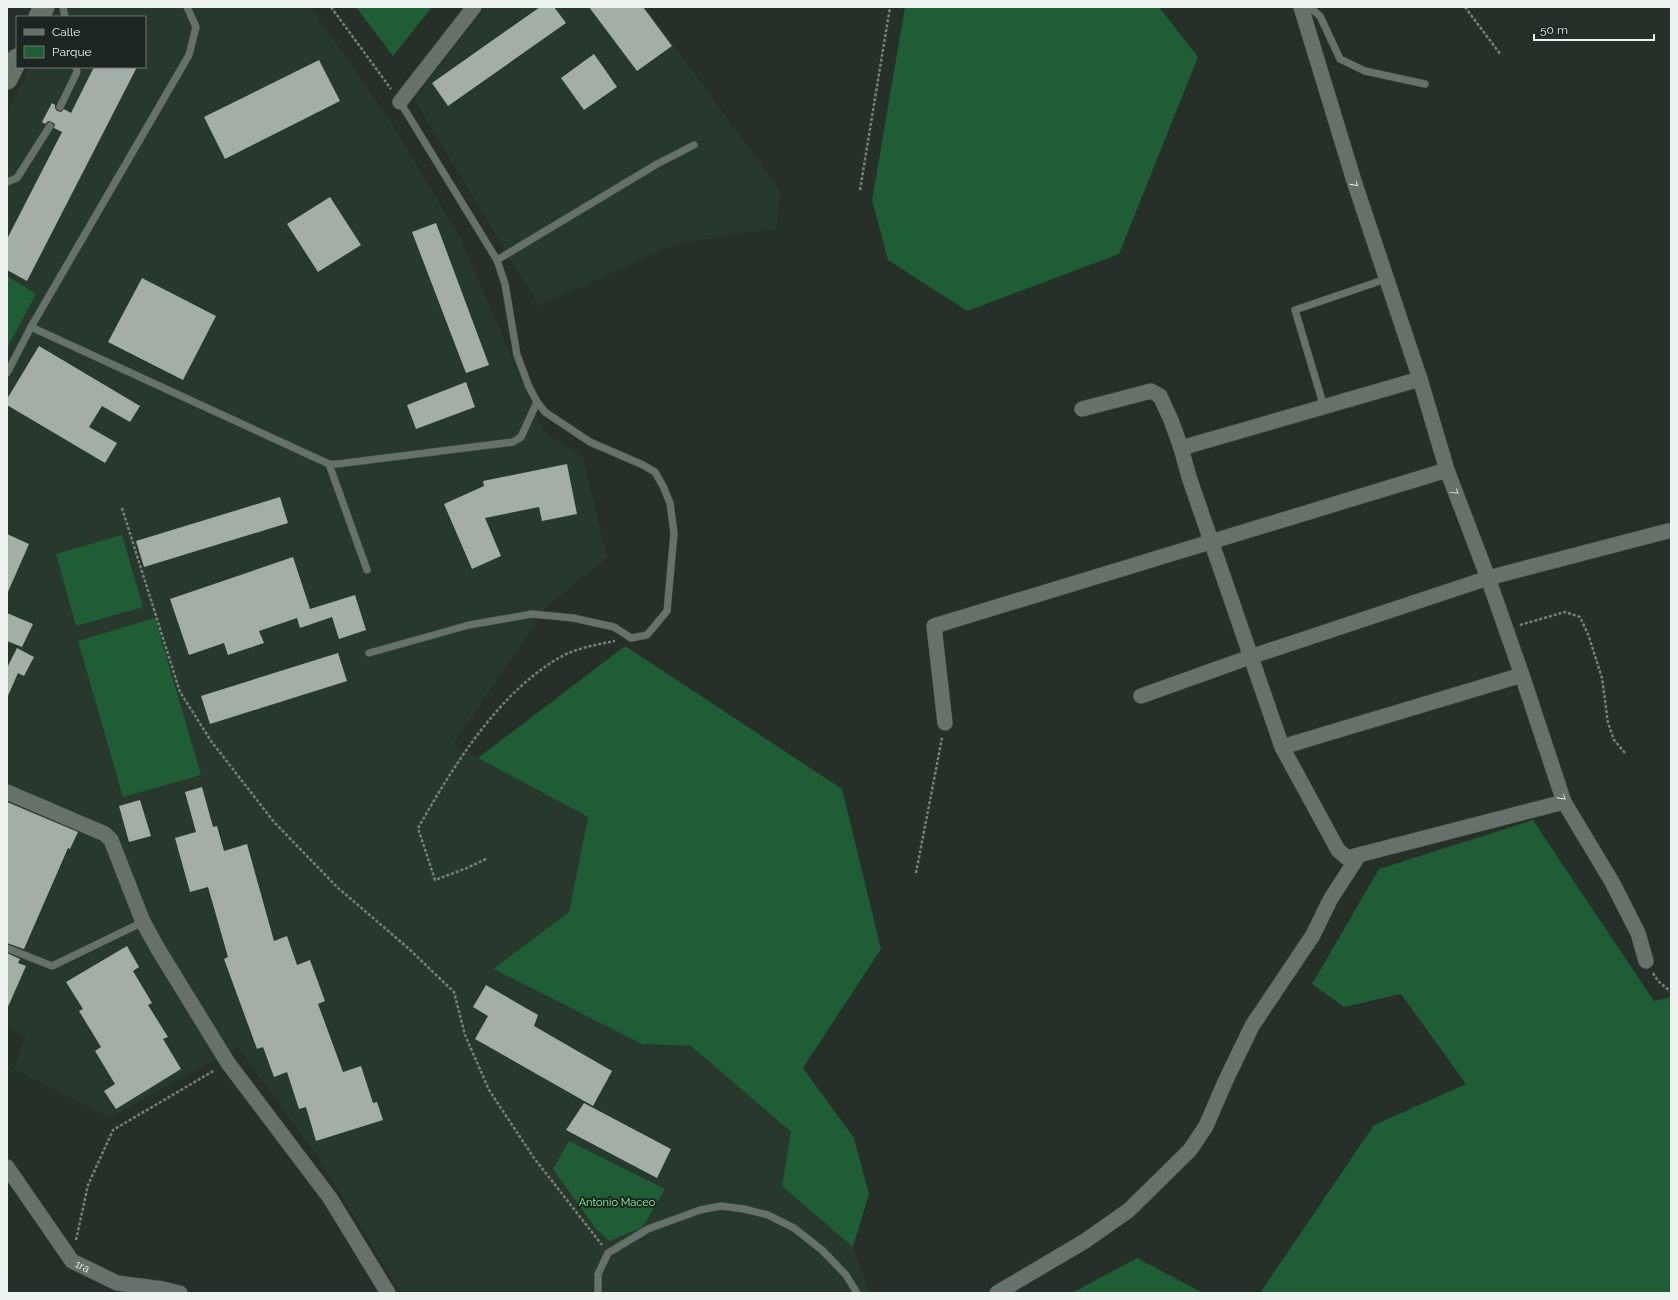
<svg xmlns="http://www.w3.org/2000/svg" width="1678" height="1300" font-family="Raleway,sans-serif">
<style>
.built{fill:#29382c}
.green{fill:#1e5d35}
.building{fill:#a3afa6}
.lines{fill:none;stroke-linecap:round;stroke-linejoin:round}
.lane-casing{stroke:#444c46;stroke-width:8}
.street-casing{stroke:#444c46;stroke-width:16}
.secondary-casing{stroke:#444c46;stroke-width:22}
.path{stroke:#78807a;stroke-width:2.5;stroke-dasharray:3 2;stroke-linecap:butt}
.lane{stroke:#667169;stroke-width:7}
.street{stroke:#667169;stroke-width:15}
.secondary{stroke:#667169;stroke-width:21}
.labels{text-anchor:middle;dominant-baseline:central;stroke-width:4;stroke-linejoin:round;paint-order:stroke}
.street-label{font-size:11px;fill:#edf3ee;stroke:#1c251f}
.park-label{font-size:11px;fill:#8beda8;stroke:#1c251f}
</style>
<rect width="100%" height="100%" fill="#262f28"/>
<g class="built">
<path d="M59,7H242L247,9L251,7H311L393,125L460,238L544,432L583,457L607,558L547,606L453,745L588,817L569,912L493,969L642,1044L691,1046L791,1132L782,1186L853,1247L870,1293H401L321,1162L238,1047L110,1118L14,1069L25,1037L7,1028V113L30,67H145V17H54Z"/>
<path d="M486,7H646L781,192L776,228L676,244L539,306L414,99Z"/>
</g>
<g class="green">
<path d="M356,7H432L393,56Z"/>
<path d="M905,7H1159L1198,57L1119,254L967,311L888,260L872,200Z"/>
<path d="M7,276L36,294L7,348Z"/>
<path d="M122,535L143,607L76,626L56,554Z"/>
<path d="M155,618L201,775L123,797L78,641Z"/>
<path d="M625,646L842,789L881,949L803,1068L854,1138L869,1194L853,1247L782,1186L791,1132L691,1046L642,1044L493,969L569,912L588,817L478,758Z"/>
<path d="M1533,820L1654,1001L1671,997V1293H1260L1374,1125L1466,1084L1401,994L1344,1007L1312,984L1379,869Z"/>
<path d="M569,1141L665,1189L642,1228L609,1241L597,1230L553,1169Z"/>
<path d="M1137,1258L1203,1293H1072Z"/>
</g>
<g class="building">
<path d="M540,7H554L566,23L448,106L432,83Z"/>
<path d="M589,7H643L672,46L637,71Z"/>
<path d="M594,54L617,87L584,110L561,78Z"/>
<path d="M319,60L340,101L225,159L204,117Z"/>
<path d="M94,67H137L27,281L7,270V239L62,132L54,128L55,124L52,122L48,121L45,124L42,122L52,103L55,105V108L57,111L61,112L64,109L71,113Z"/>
<path d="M330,197L361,245L318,272L287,224Z"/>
<path d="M436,223L489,365L466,373L412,232Z"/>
<path d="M142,278L216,316L183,380L108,342Z"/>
<path d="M39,346L140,406L130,422L102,406L89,427L117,443L105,463L7,405V399Z"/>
<path d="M466,382L475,407L416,429L407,405Z"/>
<path d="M567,464L577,514L542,521L539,507L485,518L501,556L472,569L444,504L484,486L483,481Z"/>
<path d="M280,497L288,523L144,567L136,541Z"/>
<path d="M7,534L29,544L7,594Z"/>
<path d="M293,557L310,609L355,595L366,630L339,639L332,617L300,628L297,618L259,631L264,643L228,655L224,643L189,655L170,599Z"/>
<path d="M7,613L33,624L22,647L7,641Z"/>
<path d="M17,648L34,657L24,676L18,673L7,698V668Z"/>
<path d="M338,653L347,681L210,724L201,696Z"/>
<path d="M202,787L213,827L217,826L224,851L247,844L274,941L287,936L297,965L310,960L325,1001L318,1004L343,1072L361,1066L373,1103L377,1102L383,1120L316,1141L306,1107L299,1109L287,1072L274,1077L263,1047L257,1049L224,959L228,957L208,887L190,892L175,838L196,832L185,792Z"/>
<path d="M140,800L151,836L129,842L119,806Z"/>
<path d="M7,802L78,832L70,849L68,848L24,949L7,943Z"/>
<path d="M127,946L139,967L133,971L152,1003L148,1005L168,1037L163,1039L181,1069L116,1109L104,1091L115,1084L95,1051L101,1047L79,1011L83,1009L66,982Z"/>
<path d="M7,953L20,959L18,963L26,966L7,1009Z"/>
<path d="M486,985L538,1015L534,1026L612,1071L593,1106L475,1039L488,1016L473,1007Z"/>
<path d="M584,1103L671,1149L657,1178L566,1130Z"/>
</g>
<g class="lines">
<defs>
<g id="lane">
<path d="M63,7L65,17"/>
<path d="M1309,7L1320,16L1340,59L1365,71L1425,84"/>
<path d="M60,107L77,72L76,67"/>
<path d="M7,182L17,178L50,126"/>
<path d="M497,260L657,164L694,145"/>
<path d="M31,327L329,464H337L513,442L521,437L537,402"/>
<path d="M7,373L31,327L189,55L196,27L187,7"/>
<path d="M1324,407L1295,310L1386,279"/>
<path d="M329,464L367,570"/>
<path d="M369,653L469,625L532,614L573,618L614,627L631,638L647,635L667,611L674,533L670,503L663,486L655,472L643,465L590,442L545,412L537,402L529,387L517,355L505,284L497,260L400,102"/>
<path d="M7,948L52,966L143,922"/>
<path d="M598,1293V1274L608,1253L648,1229L700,1210L721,1206L744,1209L768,1215L794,1228L822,1250L846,1275L857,1293"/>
</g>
<g id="street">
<path id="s1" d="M1301,7L1354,181L1420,379L1447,470L1488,578L1522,675L1564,802L1612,882L1638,933L1646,961"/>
<path d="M400,102L474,7"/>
<path d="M1082,409L1151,391L1160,396L1171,420L1181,448L1189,477L1282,747L1338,850L1347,858L1564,802"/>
<path d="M1181,448L1420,379"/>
<path d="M1141,696L1250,657L1488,578L1668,531"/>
<path d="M945,723L934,626L1447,470"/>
<path d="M1282,747L1522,675"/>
<path d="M7,792L105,834L111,840L143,922L158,949L228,1063L330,1198L388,1293"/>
<path id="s2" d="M7,1167L72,1261L117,1283L163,1289L180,1293"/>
<path d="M997,1293L1085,1241L1129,1210L1190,1150L1206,1126L1225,1082L1252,1026L1313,935L1330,900L1359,855"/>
</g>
<g id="secondary">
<path d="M39,17L44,7"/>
<path d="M7,79L17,59"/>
</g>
</defs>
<use href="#lane" class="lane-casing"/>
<use href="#street" class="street-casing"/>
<use href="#secondary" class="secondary-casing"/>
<g class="path">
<path d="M331,7L391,89"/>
<path d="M1465,7L1501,55"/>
<path d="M860,190L890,7"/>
<path d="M122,508L180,692L211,741L274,822L337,887L408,948L454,992L465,1035L489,1090L534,1158L602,1245"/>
<path d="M1520,625L1565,612L1580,617L1588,634L1602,678L1608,723L1614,740L1625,753"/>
<path d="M486,859L467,868L435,880L418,828C453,767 496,696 557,659C575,648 595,645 615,641"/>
<path d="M916,873L942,738"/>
<path d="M1653,973L1658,981L1671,992"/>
<path d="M76,1240L88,1185L113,1130L215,1070"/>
</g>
<use href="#lane" class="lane"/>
<use href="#street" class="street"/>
<use href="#secondary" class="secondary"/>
</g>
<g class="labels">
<g class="street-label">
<text stroke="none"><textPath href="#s1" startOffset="185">7</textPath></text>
<text stroke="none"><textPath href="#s1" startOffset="509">7</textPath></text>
<text stroke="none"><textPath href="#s1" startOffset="833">7</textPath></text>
<text stroke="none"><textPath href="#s2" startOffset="126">1ra</textPath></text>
</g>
<g class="park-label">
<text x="617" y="1202">Antonio Maceo</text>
</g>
</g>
<rect width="1678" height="1300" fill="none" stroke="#edf3ee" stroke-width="16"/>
<rect x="16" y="16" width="130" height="52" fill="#1c251f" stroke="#707772"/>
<rect x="24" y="29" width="20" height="6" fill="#667169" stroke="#707772"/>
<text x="52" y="36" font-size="12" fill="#edf3ee">Calle</text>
<rect x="24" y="46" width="20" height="12" fill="#1e5d35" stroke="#707772"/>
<text x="52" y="56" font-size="12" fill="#edf3ee">Parque</text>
<path d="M1534 34v6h120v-6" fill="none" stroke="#edf3ee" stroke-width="2"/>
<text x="1540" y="34" font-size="12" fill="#edf3ee" stroke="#1c251f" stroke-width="3" paint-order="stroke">50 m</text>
</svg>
